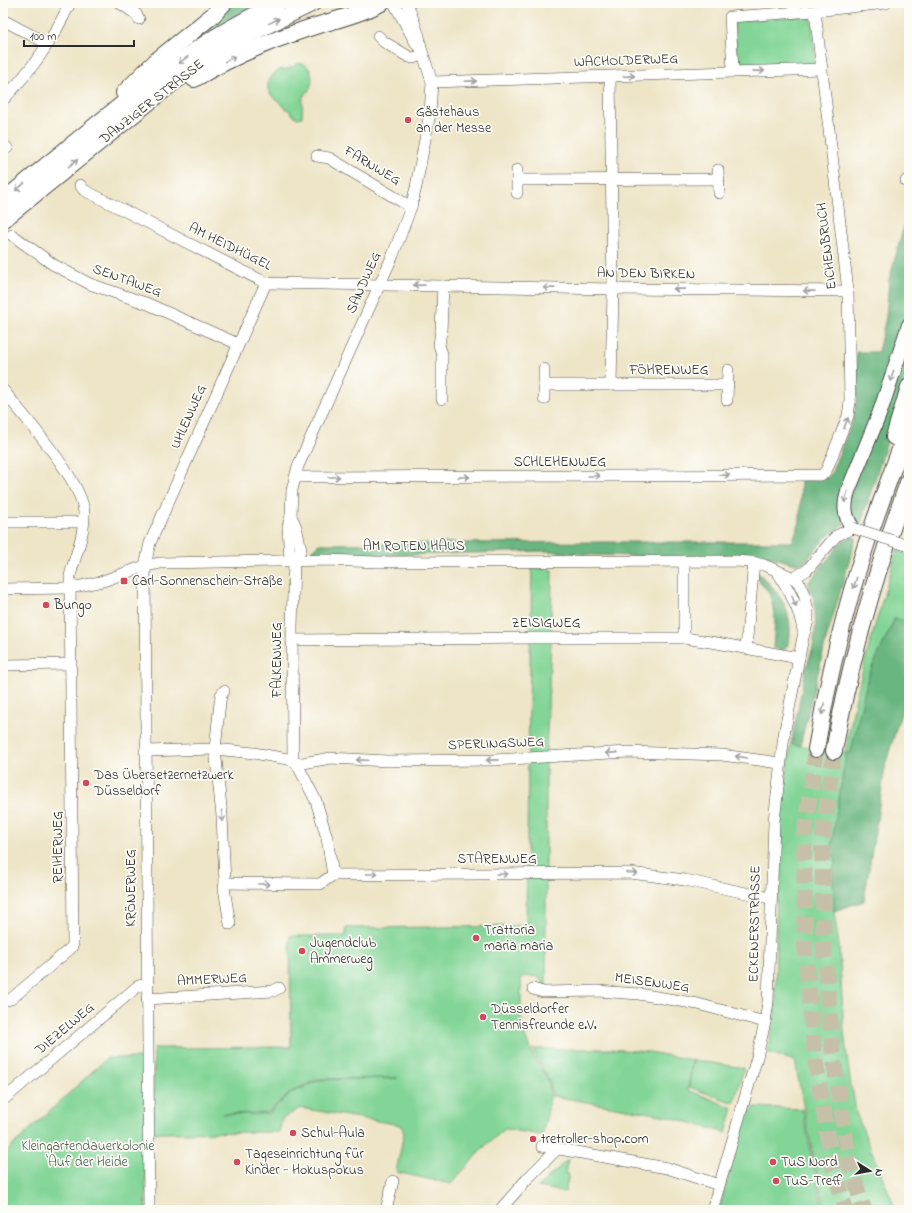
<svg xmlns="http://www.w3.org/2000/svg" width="912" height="1213" font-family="'Indie Flower',sans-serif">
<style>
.green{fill:#83d597;stroke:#578061;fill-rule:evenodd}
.forest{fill:#6ab680;stroke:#4a7056}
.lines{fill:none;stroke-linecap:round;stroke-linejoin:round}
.highway-tunnel{stroke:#c7c0a8;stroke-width:16;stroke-dasharray:16 8;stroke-linecap:butt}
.minor-casing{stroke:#484742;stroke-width:12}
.major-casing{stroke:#484742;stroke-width:16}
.highway-casing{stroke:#484742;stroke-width:18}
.minor{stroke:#fff;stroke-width:11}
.major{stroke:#fff;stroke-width:14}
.highway{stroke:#fff;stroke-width:16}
.minor-bridge-casing{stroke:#484742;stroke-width:12;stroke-linecap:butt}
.minor-bridge{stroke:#fff;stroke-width:11}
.oneway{stroke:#a0a0a0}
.poi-dot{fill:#d1495b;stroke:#fdfcf7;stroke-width:1.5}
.labels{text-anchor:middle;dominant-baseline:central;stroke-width:3.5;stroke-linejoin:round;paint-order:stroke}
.street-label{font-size:14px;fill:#2b2b2b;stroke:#fdfcf7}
.poi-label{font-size:14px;fill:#2b2b2b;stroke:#fdfcf7;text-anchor:start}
.park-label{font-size:14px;fill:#455e4b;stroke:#fdfcf7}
</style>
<rect width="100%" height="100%" fill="#fdfcf7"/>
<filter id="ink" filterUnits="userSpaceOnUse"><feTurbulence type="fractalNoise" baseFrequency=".025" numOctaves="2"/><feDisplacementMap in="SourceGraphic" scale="8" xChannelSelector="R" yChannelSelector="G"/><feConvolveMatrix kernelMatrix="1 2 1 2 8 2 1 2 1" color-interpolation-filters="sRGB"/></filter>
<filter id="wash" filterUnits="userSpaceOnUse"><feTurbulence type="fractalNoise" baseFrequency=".012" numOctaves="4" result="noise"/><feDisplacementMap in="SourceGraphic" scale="16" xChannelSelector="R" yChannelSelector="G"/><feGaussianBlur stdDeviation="0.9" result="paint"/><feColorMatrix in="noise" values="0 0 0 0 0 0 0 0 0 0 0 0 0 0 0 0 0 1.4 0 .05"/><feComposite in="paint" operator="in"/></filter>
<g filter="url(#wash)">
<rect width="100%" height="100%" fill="#eee5c7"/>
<g class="green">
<path d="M811,16L816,66L737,68L734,21Z"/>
<path d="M299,63C303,64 306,64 308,67C315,76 312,91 303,96L302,117L297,118L271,95L268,89V82L273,75L279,70L288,69Z"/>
<path d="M897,550L909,555V623L895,618L868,677L851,752L836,859L833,870L834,911L839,946L844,1032L851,1088L853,1092L856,1113L896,1210H825L807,1125L795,1061L767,1052L775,1013L777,872L782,803L791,744L845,753L856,697L868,650Z"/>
<path d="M532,568L552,570L551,640L546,754V987L537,976L521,977C522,995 519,1015 524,1033C529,1050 540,1065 548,1080C553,1098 546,1118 542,1135L505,1129L485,1146L451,1184L396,1172L404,1133L401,1125L300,1108L282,1119L279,1132L153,1133L154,1048L291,1047L290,936H346V928L526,926L528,756ZM398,1078L319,1080L291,1093L268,1114H223L267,1113L291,1092L318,1079Z"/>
<path d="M610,1049L649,1052L692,1060L688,1090L733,1108L726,1133L667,1116L552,1096L550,1082L533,1049Z"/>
<path d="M107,1058H144L146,1210H3V1157L13,1145Z"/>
<path d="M693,1060L744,1068L734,1103L689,1087Z"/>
<path d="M755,1107L802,1109L823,1210H719L746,1114Z"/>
<path d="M568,1159L565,1173L569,1174L565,1192L538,1187Z"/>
</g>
<g class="forest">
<path d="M225,3H260L203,35L165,63Z"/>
<path d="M909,208V361L887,442L861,523L852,521L845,523L825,538L806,561L800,564H794L775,558L759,554L680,557L595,555L548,551L333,557L311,551L319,544L603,542H792L800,522L801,479C811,479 822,482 830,476L853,420L857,399L856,352H878L886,317L889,280Z"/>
<path d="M852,537L856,538L826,640L800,746L791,744L806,669L813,647L816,626L814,600L808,583L842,542Z"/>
<path d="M757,572C775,588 790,605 790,630C790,639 789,645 783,651L773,648L775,622L772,601L768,591L760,583Z"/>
<path d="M895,618L909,623V687L886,762L864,901L834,911L833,870L836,859L830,853L846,754L851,751L868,677Z"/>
</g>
</g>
<g filter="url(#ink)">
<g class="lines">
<g class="highway-tunnel">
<path d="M816,749L804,838L805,946L815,1058L833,1166L846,1210"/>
<path d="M834,751L822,843L824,945L833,1056L850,1165L864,1210"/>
</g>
<defs>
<g id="minor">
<path d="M120,3L136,14L139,19"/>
<path d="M394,3L417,45"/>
<path d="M3,20L48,44"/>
<path d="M378,36L384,42L409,57L413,58L423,55"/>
<path d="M733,71L730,17L815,11L886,3"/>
<path d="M610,77L613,289L611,385"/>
<path d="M432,82L821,69"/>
<path d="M3,100C32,69 52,42 70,3"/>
<path d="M3,144L7,148"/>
<path d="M317,156L329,158L411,207"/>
<path d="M517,170V193"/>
<path d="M718,170L719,193"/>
<path d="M517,180L719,179"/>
<path d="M906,181L909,179"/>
<path d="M80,185L84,190L266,283L613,289L848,291"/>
<path d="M12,235L54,265L90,284L148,304L238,344"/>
<path d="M544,385H728"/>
<path d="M3,390C24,417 83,481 84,513C85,534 75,556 70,576L73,944L71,948L11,999L3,1001"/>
<path d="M442,399V354L439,345L441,331L443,286"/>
<path d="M544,399V369"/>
<path d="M727,400L728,370"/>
<path d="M295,477L615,476L821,475L824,473L827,469L848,416L850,401L848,291L815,11"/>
<path d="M291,516L296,527L301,549L296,560"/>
<path d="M3,522H83"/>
<path d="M290,560L288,526L291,516L292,490L298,466L393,255L411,207L416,187L430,113L432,82L421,48L419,36L407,3"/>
<path d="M684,561V638"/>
<path d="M777,571C789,590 799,608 803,630"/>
<path d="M794,578L807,570L836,536L853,528"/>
<path d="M3,589L71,588L103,581L145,566L160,563L328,560L377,562L737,561L750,562L764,565L794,578L799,583L804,594L808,611V621L803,637L784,735L774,821L768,1002L765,1022L757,1057L712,1210"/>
<path d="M292,640L542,638H684L717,643L799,658"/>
<path d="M746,648L754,562"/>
<path d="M3,665L71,664"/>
<path d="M224,691L221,695L220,702L215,749L222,816L225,883L224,888L230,924"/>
<path d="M145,751L215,749L254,753L293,760L297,764L316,801L327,838L333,875"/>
<path d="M293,760L292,627L294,560"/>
<path d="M297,764L331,758L387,761L494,760L627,752L722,755L780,763"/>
<path d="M225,883L320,884L333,875L630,873L685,880L770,898"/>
<path d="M533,989L543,992L597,991L639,994L698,1004L765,1022"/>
<path d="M147,999L273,991L279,988"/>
<path d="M3,1100L138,986L147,984"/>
<path d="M542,1146L667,1168L719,1185"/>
<path d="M149,1210L145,566L150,543L266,283"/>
<path d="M386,1210L393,1181"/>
<path d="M500,1210L527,1179L557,1149"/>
</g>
<path id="major" d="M852,527C844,515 844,505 848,491L880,412L909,325"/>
<g id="highway">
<path d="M194,79C228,59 264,43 303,30C329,21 357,16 381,3"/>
<path d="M124,93L156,61L213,15L224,3"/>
<path d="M3,201C72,145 140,86 214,38C235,25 257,14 278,3"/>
<path d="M3,220L170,85L206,59L245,36L313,3"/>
<path d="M894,437L909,387"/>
<path d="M816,749C828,680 844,611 866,545C880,504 895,464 909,424"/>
<path d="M834,751C850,659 877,568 909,480"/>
</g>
</defs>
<use href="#minor" class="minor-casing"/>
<use href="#major" class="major-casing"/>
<use href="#highway" class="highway-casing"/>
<use href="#minor" class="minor"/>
<use href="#major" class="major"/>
<use href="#highway" class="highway"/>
<defs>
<path id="minor-bridge" d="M853,528L906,545"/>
</defs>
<use href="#minor-bridge" class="minor-bridge-casing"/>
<use href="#minor-bridge" class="minor-bridge"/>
</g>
<defs><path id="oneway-shaft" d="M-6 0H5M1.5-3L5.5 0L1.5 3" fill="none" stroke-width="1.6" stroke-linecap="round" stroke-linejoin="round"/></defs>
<g class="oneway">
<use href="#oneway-shaft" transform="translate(274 21) rotate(-26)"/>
<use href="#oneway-shaft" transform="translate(230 59) rotate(-27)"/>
<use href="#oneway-shaft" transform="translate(183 60) rotate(145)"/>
<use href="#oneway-shaft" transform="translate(759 71) rotate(-1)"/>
<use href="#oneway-shaft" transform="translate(629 76) rotate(-2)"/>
<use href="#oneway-shaft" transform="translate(471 81) rotate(-2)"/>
<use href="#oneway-shaft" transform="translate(73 163) rotate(-39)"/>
<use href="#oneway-shaft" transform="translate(20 187) rotate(141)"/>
<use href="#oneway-shaft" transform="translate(419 285) rotate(-179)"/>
<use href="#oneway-shaft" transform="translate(549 288) rotate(-179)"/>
<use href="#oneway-shaft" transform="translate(679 289) rotate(-179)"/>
<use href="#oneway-shaft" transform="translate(809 291) rotate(-179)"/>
<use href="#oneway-shaft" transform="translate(892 376) rotate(108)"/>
<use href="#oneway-shaft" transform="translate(846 423) rotate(-69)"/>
<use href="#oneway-shaft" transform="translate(724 475) rotate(-1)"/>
<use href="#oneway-shaft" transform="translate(594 476)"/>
<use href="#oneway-shaft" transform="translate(334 477)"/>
<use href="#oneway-shaft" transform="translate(464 477)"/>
<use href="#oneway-shaft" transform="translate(846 497) rotate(105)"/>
<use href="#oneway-shaft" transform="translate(855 583) rotate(107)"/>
<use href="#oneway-shaft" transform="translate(794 601) rotate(68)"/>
<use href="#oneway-shaft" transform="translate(823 709) rotate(101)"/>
<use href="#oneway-shaft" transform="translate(611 753) rotate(176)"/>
<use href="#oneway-shaft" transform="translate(741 757) rotate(-172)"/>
<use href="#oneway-shaft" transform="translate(362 760) rotate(-178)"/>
<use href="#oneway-shaft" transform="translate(492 760) rotate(179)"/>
<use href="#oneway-shaft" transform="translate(222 816) rotate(86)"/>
<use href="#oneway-shaft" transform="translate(632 873) rotate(5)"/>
<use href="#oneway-shaft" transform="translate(372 874)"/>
<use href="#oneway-shaft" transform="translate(502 874)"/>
<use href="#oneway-shaft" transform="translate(264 884)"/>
</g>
</g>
<g class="poi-dot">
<circle cx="408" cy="120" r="4"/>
<rect x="120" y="577" width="8" height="8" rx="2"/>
<circle cx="46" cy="605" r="4"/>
<circle cx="86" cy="783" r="4"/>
<circle cx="476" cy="938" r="4"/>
<circle cx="302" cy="951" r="4"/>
<circle cx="483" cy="1017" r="4"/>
<circle cx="293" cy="1133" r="4"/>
<circle cx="533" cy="1139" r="4"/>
<circle cx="237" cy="1162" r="4"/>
<circle cx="773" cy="1162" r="4"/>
<circle cx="776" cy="1181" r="4"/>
</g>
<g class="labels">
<g class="street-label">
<text transform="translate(626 61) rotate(-2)">WACHOLDERWEG</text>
<text transform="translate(152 102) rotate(-38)">DANZIGER STRASSE</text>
<text transform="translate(372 166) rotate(31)">FARNWEG</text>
<text transform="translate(827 246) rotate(-97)">EICHENBRUCH</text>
<text transform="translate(230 247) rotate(26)">AM HEIDHÜGEL</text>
<text transform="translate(646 274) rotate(1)">AN DEN BIRKEN</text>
<text transform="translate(127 281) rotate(20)">SENTAWEG</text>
<text transform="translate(364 283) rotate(-66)">SANDWEG</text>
<text x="669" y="370">FÖHRENWEG</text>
<text transform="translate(189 417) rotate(-66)">UHLENWEG</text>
<text x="560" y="462">SCHLEHENWEG</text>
<text x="414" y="546">AM ROTEN HAUS</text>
<text x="546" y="623">ZEISIGWEG</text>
<text transform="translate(277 660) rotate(-90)">FALKENWEG</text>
<text transform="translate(496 744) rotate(-2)">SPERLINGSWEG</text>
<text transform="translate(58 847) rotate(-90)">REIHERWEG</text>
<text x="497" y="859">STARENWEG</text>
<text transform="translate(131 888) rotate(-90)">KRÖNERWEG</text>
<text transform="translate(755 924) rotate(-89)">ECKENERSTRASSE</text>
<text transform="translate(212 980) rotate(-3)">AMMERWEG</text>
<text transform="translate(652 983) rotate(8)">MEISENWEG</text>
<text transform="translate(65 1029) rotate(-40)">DIEZELWEG</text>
</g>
<g class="poi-label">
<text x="416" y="112">Gästehaus<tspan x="416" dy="16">an der Messe</tspan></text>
<text x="132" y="581">Carl-Sonnenschein-Straße</text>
<text x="54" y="605">Bungo</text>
<text x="94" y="775">Das Übersetzernetzwerk<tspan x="94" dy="16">Düsseldorf</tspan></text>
<text x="484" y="930">Trattoria<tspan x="484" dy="16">maria maria</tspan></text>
<text x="310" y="943">Jugendclub<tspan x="310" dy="16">Ammerweg</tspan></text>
<text x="491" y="1009">Düsseldorfer<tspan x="491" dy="16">Tennisfreunde e.V.</tspan></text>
<text x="301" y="1133">Schul-Aula</text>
<text x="541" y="1139">tretroller-shop.com</text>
<text x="245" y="1154">Tageseinrichtung für<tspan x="245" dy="16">Kinder - Hokuspokus</tspan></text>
<text x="781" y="1162">TuS Nord</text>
<text x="784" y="1181">TuS-Treff</text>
</g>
<g class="park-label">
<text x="88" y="1146">Kleingartendauerkolonie<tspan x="88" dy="16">Auf der Heide</tspan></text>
</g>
</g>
<rect width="912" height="1213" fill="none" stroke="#fdfcf7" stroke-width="16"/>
<g transform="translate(870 1171) rotate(101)" stroke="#fdfcf7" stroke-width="3" paint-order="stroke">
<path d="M0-3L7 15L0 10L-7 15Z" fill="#2b2b2b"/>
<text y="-6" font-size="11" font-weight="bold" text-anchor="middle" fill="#2b2b2b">N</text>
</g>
<path d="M24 40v6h110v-6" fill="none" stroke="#2b2b2b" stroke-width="2"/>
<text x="30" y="40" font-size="12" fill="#2b2b2b" stroke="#fdfcf7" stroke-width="3" paint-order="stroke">100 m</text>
</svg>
